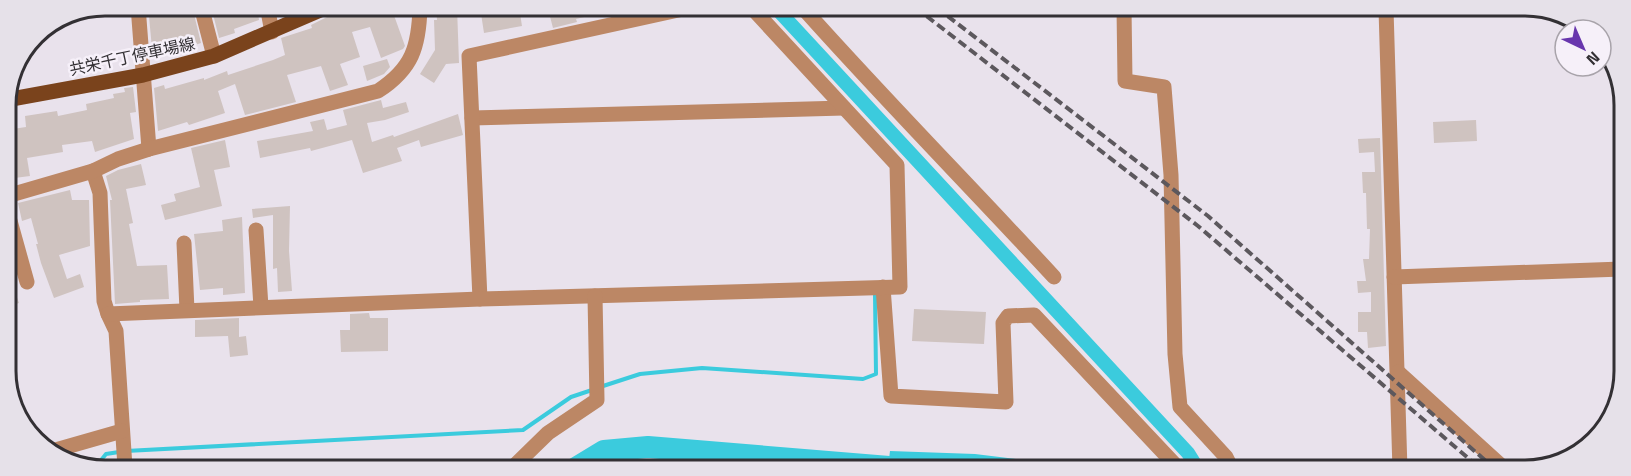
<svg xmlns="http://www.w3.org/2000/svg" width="1631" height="476" font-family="'Titillium Web','Noto Sans JP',sans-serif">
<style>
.water{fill:#3bcbdd}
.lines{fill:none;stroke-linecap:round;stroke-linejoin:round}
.stream{stroke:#3bcbdd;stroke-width:4}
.canal{stroke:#3bcbdd;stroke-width:14}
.river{stroke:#3bcbdd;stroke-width:22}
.building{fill:#cfc3c0}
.minor{stroke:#bc8765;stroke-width:15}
.major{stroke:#7a431c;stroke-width:15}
.rail{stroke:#5c585d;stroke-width:4;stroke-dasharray:9 4.5;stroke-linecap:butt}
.labels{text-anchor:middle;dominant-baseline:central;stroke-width:5;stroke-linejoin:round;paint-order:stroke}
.street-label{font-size:16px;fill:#333034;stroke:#f6f0f9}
.rim{fill:none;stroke:#333034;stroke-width:3}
</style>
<rect width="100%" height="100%" fill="#e9e2ec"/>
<path class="water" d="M890,451L975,454L1033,461L1049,469L888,468Z"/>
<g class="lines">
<g class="stream">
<path d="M600,387L640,374L702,368L863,379L876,374L875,295"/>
<path d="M126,451L523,430L571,397L592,390"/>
<path d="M101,467L102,459L106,454L119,452"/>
</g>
<path class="canal" d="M776,8L1188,453L1198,469"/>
<path class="river" d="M576,468L604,451L648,447L901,468"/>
</g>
<g class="building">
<path d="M148,6H162L163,13L192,6L201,43L153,59Z"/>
<path d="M211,6H257L259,20L234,29L235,33L219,38Z"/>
<path d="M363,7H391L405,46L403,49L381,58L370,27L352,32L360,57L340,64L348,85L330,91L321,66L287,75L296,102L245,115L235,84L218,91L225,113L189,125L187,122L158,131L154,88L164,85L165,89L204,78V80L227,71L228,75L273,60L285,55L281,38L312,28L311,25L333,14Z"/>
<path d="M436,7H457L459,63L446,64L434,83L420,74L435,50L434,20H437Z"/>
<path d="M480,7H519L522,26L484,33Z"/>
<path d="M556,7H609V11L576,19L577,22L553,28L548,9Z"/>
<path d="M387,59L390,67L384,74L367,81L363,66Z"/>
<path d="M133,87L136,112L130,113L134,139L95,152L92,141L62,145L63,152L27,158L30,176L7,179L6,130L26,127L25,116L57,111L58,116L87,110L86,104L114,98L113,94L125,92L124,88Z"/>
<path d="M381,100L383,108L406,102L409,112L385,120L367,123L372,142L393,135L394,137L458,114L463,135L421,147L419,140L397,148L402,161L363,173L352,140L311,151L310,148L260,158L257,141L313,131L310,122L324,119L327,130L347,125L343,110Z"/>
<path d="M1476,120L1477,141L1434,143L1433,122Z"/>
<path d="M1380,138L1386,346L1368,348L1367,332H1358V312H1371V292L1358,293L1357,281H1366L1363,259H1369L1370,229H1367L1366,193H1363L1362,172H1375L1374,152L1359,153L1358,139Z"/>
<path d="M225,140L230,167L214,170L222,206L165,220L161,205L176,201L174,194L200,187L191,148Z"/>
<path d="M141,164L146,185L126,189L133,223L129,224L137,266L167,265L169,299L140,300V302L115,304L110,200H112L106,176L118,170Z"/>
<path d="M70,190L72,200H89L90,246L59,255L67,279L80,274L84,287L54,298L41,263L36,244H38L31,218L22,221L18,203Z"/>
<path d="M290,206L289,251L292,291L278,292L277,268L273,269V215L253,218L252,209Z"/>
<path d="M242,217L245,293L223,295V288L200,290L194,234L223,231L222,220Z"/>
<path d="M7,275H9L19,303L7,307Z"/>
<path d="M914,309L986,312L984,344L912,341Z"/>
<path d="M369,313L370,318H388V351L341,352L340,330H350V314Z"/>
<path d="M239,318V337L246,336L248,355L230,357L228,336L195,337V320Z"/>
</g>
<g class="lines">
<g class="minor">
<path d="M138,6L149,149"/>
<path d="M201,6L214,56"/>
<path d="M267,6L272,32"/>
<path d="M803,8C885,100 971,187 1054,277"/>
<path d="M1124,8L1125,81L1164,87L1171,175L1175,354L1180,407L1226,457L1232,469"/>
<path d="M1386,9L1400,470"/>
<path d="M472,118L844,108"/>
<path d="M93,171L100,193L104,301L108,314L116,331L125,467"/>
<path d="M7,196L93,171L118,159L149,149L378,91C412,69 419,47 420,7"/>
<path d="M7,210L27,282"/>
<path d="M256,230L261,307"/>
<path d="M184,243L187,310"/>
<path d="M1394,277L1622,269"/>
<path d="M883,287L891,396L1006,402L1003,323L1008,316L1034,315L1179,469"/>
<path d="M480,299L469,56L692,7"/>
<path d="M108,314L480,299L900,287L897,165L751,7"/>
<path d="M1398,372L1506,470"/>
<path d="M52,451L122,431"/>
<path d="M512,468L548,433L597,400L595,296"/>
</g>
<path class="major" d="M6,100L143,75L214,56L327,7"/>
<g class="rail">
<path d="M916,8L1198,226L1482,470"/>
<path d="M937,8L1208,216L1496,470"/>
</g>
</g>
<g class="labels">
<g class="street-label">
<text transform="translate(132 56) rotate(-12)">共栄千丁停車場線</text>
</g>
</g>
<path d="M0 0H1631V476H0ZM105 16H1525A89 89 0 0 1 1614 105V371A89 89 0 0 1 1525 460H105A89 89 0 0 1 16 371V105A89 89 0 0 1 105 16Z" fill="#e6e1e9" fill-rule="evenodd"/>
<path class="rim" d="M105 16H1525A89 89 0 0 1 1614 105V371A89 89 0 0 1 1525 460H105A89 89 0 0 1 16 371V105A89 89 0 0 1 105 16Z"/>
<g transform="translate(1583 48) rotate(136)"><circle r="28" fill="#f6f0f9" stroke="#a8a3aa" stroke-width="1.5"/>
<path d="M0-4.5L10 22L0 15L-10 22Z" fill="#6836ad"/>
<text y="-9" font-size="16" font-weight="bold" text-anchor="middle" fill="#333034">N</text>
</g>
</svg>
